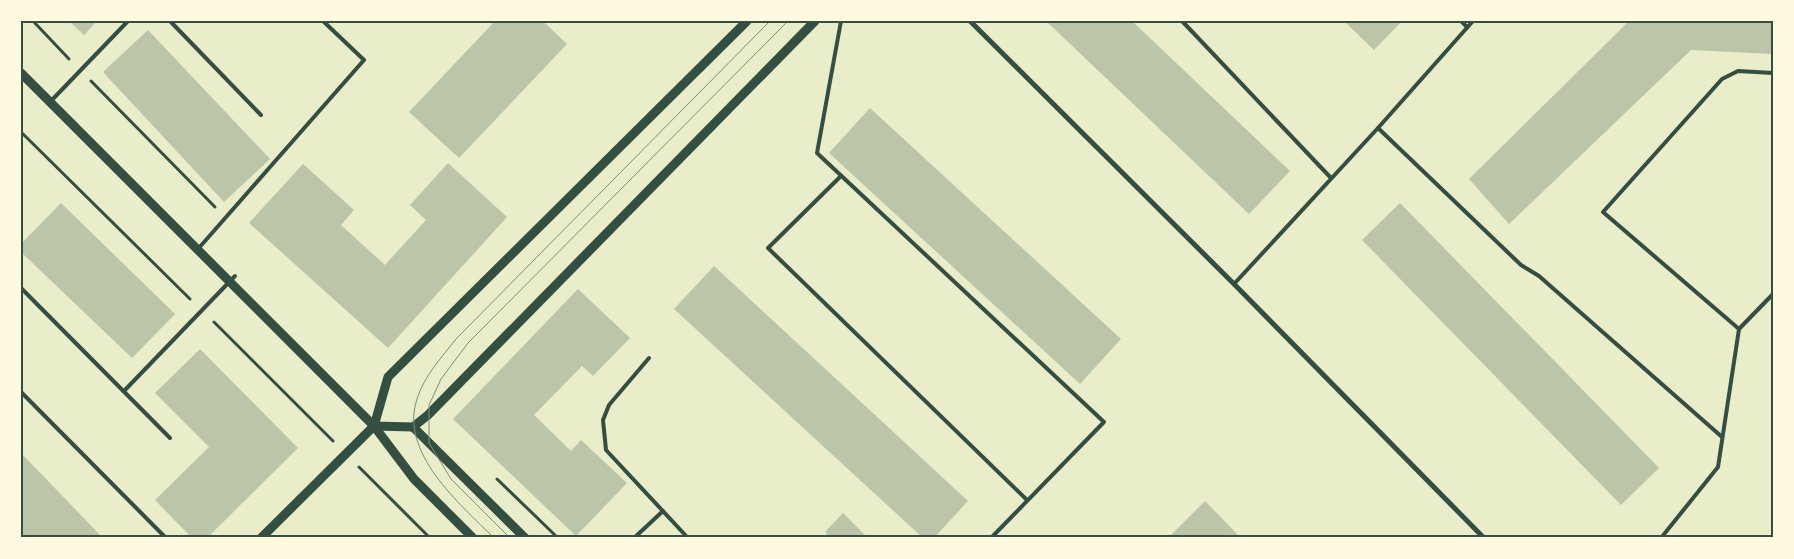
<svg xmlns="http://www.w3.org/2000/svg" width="1794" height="559" font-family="'Libre Baskerville',serif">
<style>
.building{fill:#bcc5a7}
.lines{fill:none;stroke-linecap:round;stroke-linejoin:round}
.path{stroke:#344e41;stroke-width:3}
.service{stroke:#344e41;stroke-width:4}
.minor{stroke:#344e41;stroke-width:5}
.tertiary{stroke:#344e41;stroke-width:9}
.tram{stroke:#7c8e77;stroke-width:1}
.neatline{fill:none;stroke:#344e41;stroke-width:2}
</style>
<rect width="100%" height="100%" fill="#e9edc9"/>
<g class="building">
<path d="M69,21H97L84,35Z"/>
<path d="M495,21H547L545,23L567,44L459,158L409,112Z"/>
<path d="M1046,21H1132L1290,171L1249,214Z"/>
<path d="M1344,21H1402L1374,50Z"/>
<path d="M1629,21H1773V54L1691,50L1509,224L1469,179Z"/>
<path d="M148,30L270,159L224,202L103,72Z"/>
<path d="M870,108L1121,339L1080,384L829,153Z"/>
<path d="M448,163L507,217L388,348L249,223L303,164L354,210L341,225L385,265L426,220L410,205Z"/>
<path d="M61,203L175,314L132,358L21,252V244Z"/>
<path d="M1400,203L1659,468L1621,505L1362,240Z"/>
<path d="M714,266L968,501L934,538H923L674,309Z"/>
<path d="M578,289L630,338L593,376L582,366L534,415L571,451L581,440L627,483L576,536L453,419Z"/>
<path d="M200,349L298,448L207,538H192L155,500L209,447L155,393Z"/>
<path d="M21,453L103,538H21Z"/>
<path d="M1205,501L1241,538H1168Z"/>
<path d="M843,513L868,538H830L825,532Z"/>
</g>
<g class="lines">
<g class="path">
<path d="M33,21L69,59"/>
<path d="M91,81L215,207"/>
<path d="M21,132L190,299"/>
<path d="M214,322L333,441"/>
<path d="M359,467L430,538"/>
<path d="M497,479L558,538"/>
</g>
<g class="service">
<path d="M170,21L261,115"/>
<path d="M841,21L817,153L1104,422L991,538"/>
<path d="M1182,21L1331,178"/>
<path d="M1461,21L1467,27"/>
<path d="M1773,73L1738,71L1722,79L1603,212L1739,329L1773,294"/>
<path d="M50,102L128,21"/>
<path d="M1378,128L1473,21"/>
<path d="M841,176L768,248L1027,500"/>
<path d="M198,249L364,60L323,21"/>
<path d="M1234,284L1378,128L1521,265L1539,276L1722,437"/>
<path d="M21,288L170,438"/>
<path d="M649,358L609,405L603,420L606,450L688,538"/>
<path d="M124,391L235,276"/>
<path d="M21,392L166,538"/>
<path d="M634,538L663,511"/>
<path d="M1661,538L1718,467L1739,329"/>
</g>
<path class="minor" d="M970,21L1234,284L1484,538"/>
<g class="tertiary">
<path d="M21,73L374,426L414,479L473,538"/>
<path d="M374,426L413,427L428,415L815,21"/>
<path d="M413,427L525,538"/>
<path d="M261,538L374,426L388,377L747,21"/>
</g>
<g class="tram">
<path d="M494,538C460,504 399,453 417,399C424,376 442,357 456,339L770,21"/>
<path d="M510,538L451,479L429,443V405L441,379L468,343L788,21"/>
</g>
</g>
<rect width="1794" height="559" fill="none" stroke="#fefae0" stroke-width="45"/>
<rect x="22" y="22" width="1750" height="514" class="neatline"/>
</svg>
